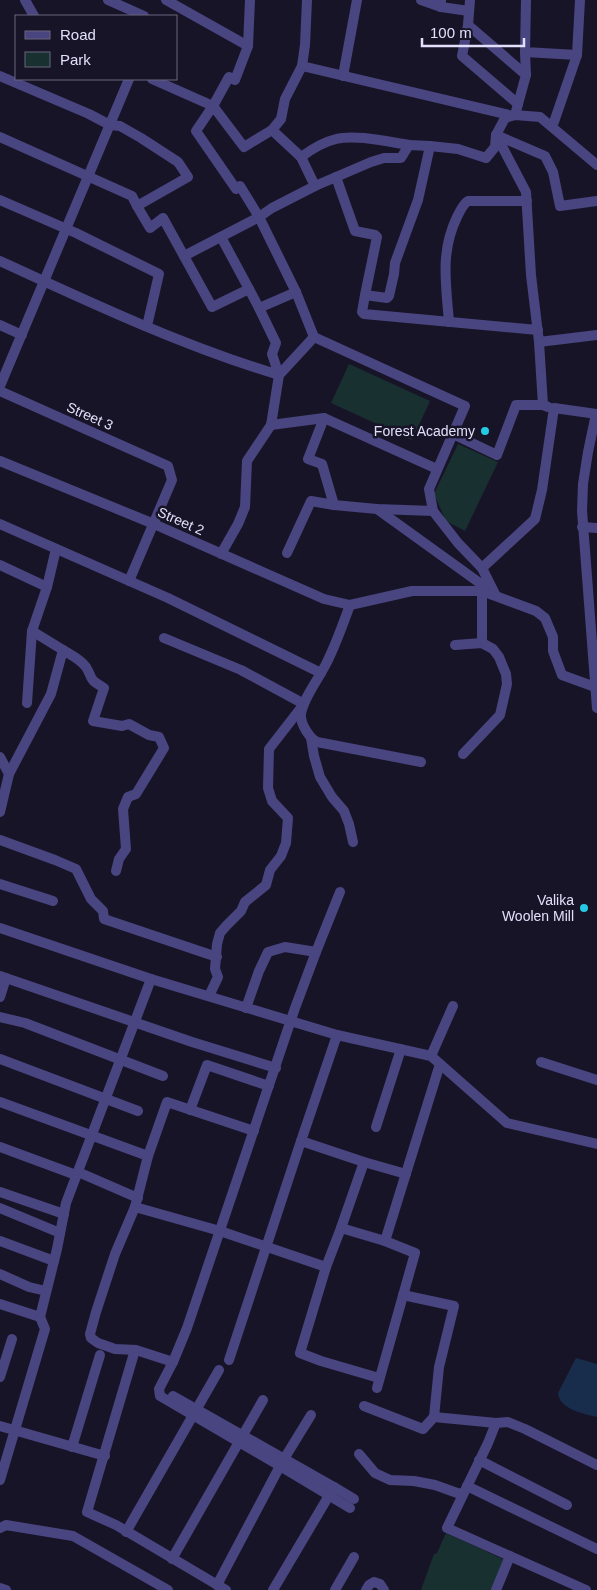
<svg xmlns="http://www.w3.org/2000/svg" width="597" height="1590" font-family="Helvetica,sans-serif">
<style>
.green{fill:#183030}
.water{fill:#182c4c}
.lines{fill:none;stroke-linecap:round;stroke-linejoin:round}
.minor{stroke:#494580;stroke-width:10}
.poi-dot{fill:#24cae1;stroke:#181427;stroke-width:2}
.labels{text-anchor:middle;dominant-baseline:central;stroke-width:5;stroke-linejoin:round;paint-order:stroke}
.street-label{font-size:14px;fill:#e2dffb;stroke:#181427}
.poi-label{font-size:14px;fill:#e2dffb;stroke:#181427;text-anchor:end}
</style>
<rect width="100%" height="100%" fill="#181427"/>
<g class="green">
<path d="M349,364L430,401L412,440L331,403Z"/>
<path d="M458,444L498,462L465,531L446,521L434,494Z"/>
<path d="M446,1533L505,1560L493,1590H421L434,1554L437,1553Z"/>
</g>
<path class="water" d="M576,1358L597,1364V1417C584,1414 559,1409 558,1393Z"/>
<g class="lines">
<g class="minor">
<path d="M25,0L34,16"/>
<path d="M108,0L144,16"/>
<path d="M166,0L248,46"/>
<path d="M421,0L441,7"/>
<path d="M441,0V7L469,11"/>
<path d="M470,0L468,25L526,75L515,115"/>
<path d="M526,0L525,52L577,55L554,122"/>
<path d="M468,25L462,56L518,104"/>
<path d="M525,52L526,75"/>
<path d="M577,55L580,0"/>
<path d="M302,66L509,115"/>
<path d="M0,76L89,114L110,125L120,126L141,138L178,162L188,177L137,206L150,228L163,218L212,307L249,289L259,308"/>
<path d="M343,76L357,0"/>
<path d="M152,79L213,106L229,77L235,80L248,46L250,0"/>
<path d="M272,130L301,157C312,149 323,142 336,139C355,134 389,142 409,145"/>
<path d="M496,135L526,192L531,275L539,342L597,335"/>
<path d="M496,135L545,156L553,172L560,206L597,201"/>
<path d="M0,137L132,196L137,206"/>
<path d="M301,157L315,186"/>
<path d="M336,177L355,231L375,235L377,237L365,295"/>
<path d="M0,200L76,233L159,274L147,326"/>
<path d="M221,237L249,289"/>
<path d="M184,256L259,217L240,186L236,189L196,131L213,106L244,147L272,130L281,119L285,99L302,66L305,45L307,0"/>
<path d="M0,261C91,303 183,346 279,375L272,354L276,343L259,308L296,292"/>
<path d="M449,322C446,284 440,252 457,217C460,211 463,204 468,201H527"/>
<path d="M0,325L22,335"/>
<path d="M538,330L364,314L362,312L365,295L387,298L389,296L394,274L395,263L418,200L430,146L458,149L486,158L495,147L496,135L505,118L515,115L540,117L597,165"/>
<path d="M539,342L543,405L548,407"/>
<path d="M0,386L129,79"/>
<path d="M0,391L168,466L172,480L129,581"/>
<path d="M596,414L588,452L583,484L582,511L597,708"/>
<path d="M271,425L324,418"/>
<path d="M453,434L497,455L516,405H543"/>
<path d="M0,461L154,524L324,599L350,605"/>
<path d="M334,505L377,509L433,511"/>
<path d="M377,509L495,594L482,568L458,543L433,511L429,489L465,406L314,337L296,292L259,217L272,208L315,186L371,162L384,158H401L409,145L430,146"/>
<path d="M0,524L168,598L321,673"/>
<path d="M582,527L597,528"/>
<path d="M287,553L311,501L334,505L322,464L308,459L324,418L437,469"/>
<path d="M221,554L238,524L245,507L247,461L271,425L279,375L314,337"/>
<path d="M0,565L47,587"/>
<path d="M482,568L535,519L542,490L554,408L597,414"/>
<path d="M482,591V643"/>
<path d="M164,638L241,670L304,704L269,749L268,788L272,801L288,818L286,843L281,856L270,870L266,885L245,902L241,911L226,926L220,933L217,944L215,969L218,977L209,996"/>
<path d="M455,645L482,643L493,649L499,657L506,674L507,684L500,715L463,754"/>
<path d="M63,650C71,655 80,659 86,667C94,680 87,678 104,688L93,721L122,726L129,724L149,735L159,737L164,748L136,794L128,797L123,809L126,849L119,859L116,871"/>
<path d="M27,703L32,631"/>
<path d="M311,738L314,756L320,777L332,797L344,811L349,824L353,842"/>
<path d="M0,757L9,774"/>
<path d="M421,762L317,742C309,738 300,723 301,714C303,698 320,677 327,662C336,644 343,624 350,605L412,591H482L536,611L545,618L553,637V651L562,675L595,687"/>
<path d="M0,812L9,774L51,694L63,650L32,631L47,587L56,549"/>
<path d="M0,840L55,860L76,869L91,899L103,911L104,919L217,957"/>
<path d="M0,884L53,901"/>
<path d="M0,928L151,979L337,1035L431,1056L507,1123L597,1144"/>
<path d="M0,976L192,1042L276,1068"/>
<path d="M0,997L6,978"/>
<path d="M246,1008L259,971L268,952L285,947L316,952L340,892"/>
<path d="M0,1017L25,1023L163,1076"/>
<path d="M337,1035L301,1141L364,1162"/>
<path d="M431,1056L453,1006"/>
<path d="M0,1059L138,1111"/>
<path d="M541,1062L597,1080"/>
<path d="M0,1102L148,1156L167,1102L254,1131"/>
<path d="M190,1110L207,1065L269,1086"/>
<path d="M376,1127L401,1049"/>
<path d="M0,1147L76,1175"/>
<path d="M148,1156L135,1207L220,1231L326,1267L341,1228L364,1162L406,1174"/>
<path d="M78,1172L138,1198"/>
<path d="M0,1192L64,1214"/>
<path d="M135,1207L115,1254L96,1312L90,1334L91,1338L98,1343L115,1349L136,1350L173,1362"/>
<path d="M0,1208L60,1233"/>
<path d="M341,1228L385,1241"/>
<path d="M0,1241L54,1261"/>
<path d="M326,1267L300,1353L321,1361L379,1378"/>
<path d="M0,1274L29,1287L46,1291"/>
<path d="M403,1295L454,1306L439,1367L434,1417"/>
<path d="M0,1304L40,1317L57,1249L66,1203L151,979"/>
<path d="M135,1350L87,1512L116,1525L226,1590"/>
<path d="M229,1360L301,1141"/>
<path d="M0,1377L12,1339"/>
<path d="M377,1388L415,1253L385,1241L440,1064"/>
<path d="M173,1396L334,1487L273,1590"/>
<path d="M364,1406L423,1429L434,1417L496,1423L488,1443L447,1528L586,1590"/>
<path d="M496,1423L508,1422L525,1429L597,1465"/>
<path d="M0,1426L105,1456"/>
<path d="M72,1447L100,1355"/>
<path d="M359,1454L375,1473L390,1480L414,1481L435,1485L460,1494L464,1492"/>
<path d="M284,1459L311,1415"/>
<path d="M479,1460L567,1505"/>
<path d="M280,1466L350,1508"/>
<path d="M0,1480L45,1329L40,1317"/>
<path d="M467,1486L597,1549"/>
<path d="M334,1487L354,1499"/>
<path d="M0,1528L6,1525L73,1536L168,1590"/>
<path d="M126,1532L219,1370"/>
<path d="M172,1559L263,1400"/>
<path d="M217,1585L280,1466L160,1396L159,1389L173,1362L187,1328L295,1008L316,952"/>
<path d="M0,1588L6,1590"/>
<path d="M335,1590L354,1557"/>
<path d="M366,1590L369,1585L374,1582L380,1584L384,1590"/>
<path d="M496,1590L510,1556"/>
</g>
</g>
<g class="poi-dot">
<circle cx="485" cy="431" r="5"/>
<circle cx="584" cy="908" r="5"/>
</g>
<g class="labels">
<g class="street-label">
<text transform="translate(90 416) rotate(24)">Street 3</text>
<text transform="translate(181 521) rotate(24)">Street 2</text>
</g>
<g class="poi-label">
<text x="475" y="431">Forest Academy</text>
<text x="574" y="900">Valika<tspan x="574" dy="16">Woolen Mill</tspan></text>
</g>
</g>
<rect x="15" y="15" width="162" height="65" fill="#181427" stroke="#69657c"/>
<rect x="25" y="31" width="25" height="8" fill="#494580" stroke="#69657c"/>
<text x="60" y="40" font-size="15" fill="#e2dffb">Road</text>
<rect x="25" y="52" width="25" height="15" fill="#183030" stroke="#69657c"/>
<text x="60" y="65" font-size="15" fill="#e2dffb">Park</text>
<path d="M422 38v8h102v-8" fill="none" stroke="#e2dffb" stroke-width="2.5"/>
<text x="430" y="38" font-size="15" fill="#e2dffb" stroke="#181427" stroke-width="4" paint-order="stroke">100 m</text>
</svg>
